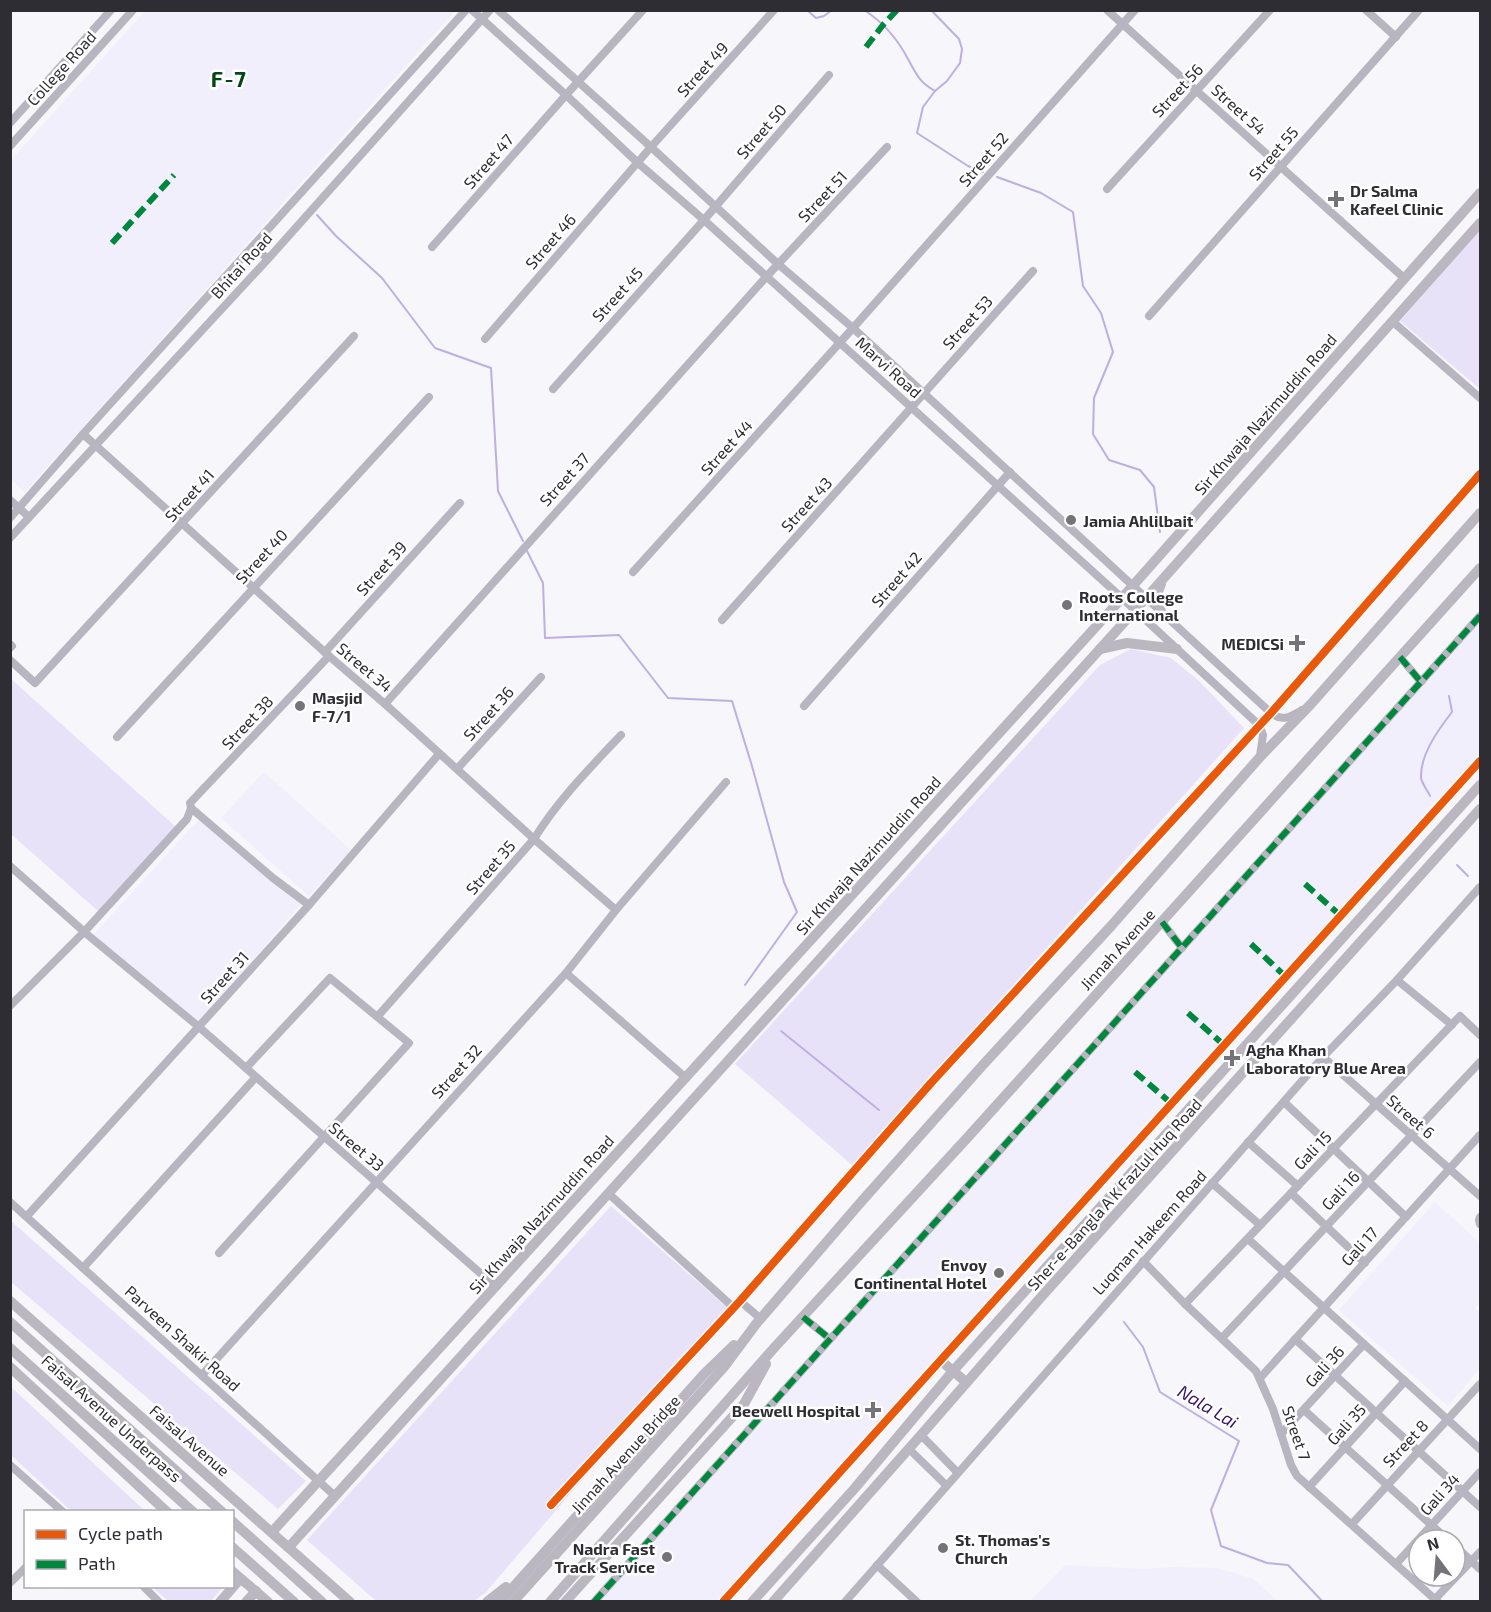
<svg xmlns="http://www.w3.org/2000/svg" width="1491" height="1612" font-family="'Exo 2',sans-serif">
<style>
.built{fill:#f2effd}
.green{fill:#e8e2f9}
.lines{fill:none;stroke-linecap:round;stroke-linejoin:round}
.stream{stroke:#bdafe2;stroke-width:2}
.minor{stroke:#b7b5bf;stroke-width:8}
.major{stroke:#bab7c1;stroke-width:10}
.quiet{stroke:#00873e;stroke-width:6;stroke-dasharray:12 6;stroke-linecap:butt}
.cycleway-casing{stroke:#fff;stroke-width:11}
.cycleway{stroke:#e8590c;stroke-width:8}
.poi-dot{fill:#75737a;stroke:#fff;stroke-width:2}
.labels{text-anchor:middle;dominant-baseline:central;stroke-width:5;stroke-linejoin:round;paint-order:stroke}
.street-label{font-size:16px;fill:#2f2d34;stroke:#fff}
.poi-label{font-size:16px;font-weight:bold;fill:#2f2d34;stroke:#fff;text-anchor:start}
.water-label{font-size:18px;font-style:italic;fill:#371266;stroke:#fff}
.district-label{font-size:22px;font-weight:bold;letter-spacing:1.5px;fill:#044717;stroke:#fff}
</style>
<rect width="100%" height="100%" fill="#f6f6fb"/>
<g class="built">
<path d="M145,11H455L25,492L10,479L11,160Z"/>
<path d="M1480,616V761L723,1601L594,1602Z"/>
<path d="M264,772L351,850L309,896L221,818Z"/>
<path d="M203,815L302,903L197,1024L93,935Z"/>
<path d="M1435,1202L1480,1243V1302L1475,1308L1480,1313V1368L1448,1406L1339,1310Z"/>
<path d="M1065,1565L1144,1569L1173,1567L1218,1568L1253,1579L1278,1601H1030Z"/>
</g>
<g class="green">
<path d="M1480,230V389L1400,321Z"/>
<path d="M1131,649L1171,658L1199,681L1244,728L852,1165L735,1064L1100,665Z"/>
<path d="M11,679L176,827L98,911L11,834Z"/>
<path d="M611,1206L729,1309L485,1593L474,1601H376L307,1540Z"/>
<path d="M10,1221H11L306,1481L278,1509L11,1282Z"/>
<path d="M11,1387L145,1511H71L11,1455Z"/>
<path d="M152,1587H223L210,1602L168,1601Z"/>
</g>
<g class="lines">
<g class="stream">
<path d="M807,10L816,18L824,16L832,10"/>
<path d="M864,10C883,22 898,40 908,59C917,75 919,82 935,91L923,107L917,133L968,166L983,172"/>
<path d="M931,10L959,39L962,49L960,63L947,81L935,91"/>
<path d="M997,177L1041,193L1073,212L1083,286L1101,313L1113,352L1094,398L1093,434L1109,460L1140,470L1154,487L1160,532"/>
<path d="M317,215L336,236L382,278L435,348L491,368L498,491L523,541"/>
<path d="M526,549L543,583L545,638L619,635L668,698L732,701L752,766L784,882L797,912L745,985"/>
<path d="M1430,796C1428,791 1422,784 1421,778C1420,755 1438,730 1452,712L1449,696"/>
<path d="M1457,865L1468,876"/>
<path d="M781,1031L879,1110"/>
<path d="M1124,1322L1143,1347L1160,1392L1239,1441L1211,1510L1221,1546L1267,1563L1288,1565L1323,1602"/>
</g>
<g class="minor">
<path d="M472,10L566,95L638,163L704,220L1122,598L1259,725L1263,735L1260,756"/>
<path d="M498,10L651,147L778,264L853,328L1271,713C1283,722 1290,717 1302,710"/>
<path d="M1107,10L1404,278"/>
<path d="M1366,10L1396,37"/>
<path d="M10,123L111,10"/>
<path d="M10,146L133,10"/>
<path d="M1107,189L1270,10"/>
<path d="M253,246L268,259"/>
<path d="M432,247L566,95L643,10"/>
<path d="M1149,316L1419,10"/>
<path d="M1392,321L1480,398"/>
<path d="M485,339L651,147L774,10"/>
<path d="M553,389L704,220L829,75"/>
<path d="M83,434L329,656L385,704L534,839L616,910"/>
<path d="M10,500L29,517"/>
<path d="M10,518L83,434L466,10"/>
<path d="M10,538L268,259L490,10"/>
<path d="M633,572L853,328L1135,10"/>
<path d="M722,620L1033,271"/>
<path d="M10,644L12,646L10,648"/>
<path d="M325,652L460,503"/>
<path d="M1400,657L1421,682"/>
<path d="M10,660L35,683L354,336"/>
<path d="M385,704L767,276L887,147"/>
<path d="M804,706L1010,472"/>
<path d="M117,737L429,397"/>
<path d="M457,769L541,677"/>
<path d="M191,808L273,878L309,905"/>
<path d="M10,866L89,936L199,1027L495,1286"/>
<path d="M1162,922L1182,948"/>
<path d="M566,973L686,1078"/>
<path d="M1397,980L1452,1025"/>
<path d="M10,1006L85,931L187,819L191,808L190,803L329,656"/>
<path d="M378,1016L534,839C558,800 589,769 621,735"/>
<path d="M1323,1057L1480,1196"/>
<path d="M1284,1102L1406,1217"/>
<path d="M1248,1142L1298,1186"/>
<path d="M1212,1183L1260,1225"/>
<path d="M1291,1193L1365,1263"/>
<path d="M609,1194L734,1308"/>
<path d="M10,1202L335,1496"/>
<path d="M27,1216L309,905L439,754"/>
<path d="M1480,1217L1479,1220L1480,1224"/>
<path d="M1248,1239L1480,1449"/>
<path d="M219,1253L409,1043L330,978L246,1068"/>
<path d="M1143,1261L1185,1304L1256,1371L1273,1409L1291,1465L1297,1476L1438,1602"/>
<path d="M83,1268L256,1077"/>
<path d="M740,1301L761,1319"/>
<path d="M1185,1304L1460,1016L1480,1035"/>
<path d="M803,1317L830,1339"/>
<path d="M1222,1338L1480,1062"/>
<path d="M1295,1339L1480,1507"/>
<path d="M202,1375L566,973L616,910L726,782"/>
<path d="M1261,1377L1480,1135"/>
<path d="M1304,1410L1448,1540"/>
<path d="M1281,1434L1364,1344"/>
<path d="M921,1435L957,1472"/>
<path d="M909,1449L946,1485"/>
<path d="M10,1465L63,1512"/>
<path d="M1309,1487L1405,1381"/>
<path d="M551,1505L740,1301L931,1083L1271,713L1480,474"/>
<path d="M1352,1524L1480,1384"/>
<path d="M1455,1546L1480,1569"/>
<path d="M1396,1564L1480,1472"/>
<path d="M877,1565L917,1602"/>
<path d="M10,1583L26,1567"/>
<path d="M143,1586L159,1602"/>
<path d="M1435,1599L1480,1552"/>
<path d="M594,1602L1480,616"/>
<path d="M723,1602L1480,761"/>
<path d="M845,1602L1323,1057L1397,980L1480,887"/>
</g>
<g class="major">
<path d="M1161,584C1156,594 1157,601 1161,611"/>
<path d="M1100,649L1127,643L1177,649"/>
<path d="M10,1301L350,1602"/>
<path d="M10,1322L222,1512"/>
<path d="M10,1348L193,1512"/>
<path d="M940,1360L966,1382"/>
<path d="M10,1367L167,1512"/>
<path d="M232,1521L322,1602"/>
<path d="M272,1532L1122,598L1480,193"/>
<path d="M232,1547L294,1602"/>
<path d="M289,1547L1146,598L1480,223"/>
<path d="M232,1571L268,1602"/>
<path d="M220,1602L240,1579"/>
<path d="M246,1602L256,1591"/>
<path d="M487,1602L506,1587"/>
<path d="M500,1602L704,1374L734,1345"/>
<path d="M513,1602L724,1367L756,1324L861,1202L982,1066L1112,925L1260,757L1311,704L1480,513"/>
<path d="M550,1602L774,1348L968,1137L1480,568"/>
<path d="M565,1602L744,1404L766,1364"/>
<path d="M752,1602L855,1488L953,1371L1480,785"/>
<path d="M773,1602L921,1435L1042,1296L1480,809"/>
</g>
<g class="quiet">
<path d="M866,47L883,25L897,10"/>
<path d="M112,243L174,175"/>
<path d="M1400,657L1421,682"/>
<path d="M1305,884L1341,916"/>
<path d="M1162,922L1182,948"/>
<path d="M1251,944L1286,977"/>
<path d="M1188,1013L1224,1045"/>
<path d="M1135,1072L1172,1104"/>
<path d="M803,1317L830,1339"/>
<path d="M594,1602L1480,616"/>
</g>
<defs>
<g id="cycleway">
<path d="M551,1505L740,1301L931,1083L1271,713L1480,474"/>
<path d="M723,1602L1480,761"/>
</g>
</defs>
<use href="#cycleway" class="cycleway-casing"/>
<use href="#cycleway" class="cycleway"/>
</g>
<g class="poi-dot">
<path d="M1333 190h6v6h6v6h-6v6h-6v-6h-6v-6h6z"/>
<circle cx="1071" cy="520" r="6"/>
<circle cx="1067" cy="605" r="6"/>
<path d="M1294 634h6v6h6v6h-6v6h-6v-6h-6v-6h6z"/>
<circle cx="300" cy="706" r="6"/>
<path d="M1229 1049h6v6h6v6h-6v6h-6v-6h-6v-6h6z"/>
<circle cx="999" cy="1273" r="6"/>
<path d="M870 1401h6v6h6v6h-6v6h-6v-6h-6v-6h6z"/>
<circle cx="943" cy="1548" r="6"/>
<circle cx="667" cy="1557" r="6"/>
</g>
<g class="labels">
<g class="street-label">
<text transform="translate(61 68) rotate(-48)">College Road</text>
<text transform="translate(702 69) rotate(-48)">Street 49</text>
<text transform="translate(1177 90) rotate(-47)">Street 56</text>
<text transform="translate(1239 109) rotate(42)">Street 54</text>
<text transform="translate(761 131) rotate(-49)">Street 50</text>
<text transform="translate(1273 153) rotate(-49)">Street 55</text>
<text transform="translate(983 159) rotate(-49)">Street 52</text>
<text transform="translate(488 161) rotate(-49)">Street 47</text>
<text transform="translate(822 196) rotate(-47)">Street 51</text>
<text transform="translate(550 241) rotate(-49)">Street 46</text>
<text transform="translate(241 265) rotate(-48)">Bhitai Road</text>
<text transform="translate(617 294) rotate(-48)">Street 45</text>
<text transform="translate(967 322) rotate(-48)">Street 53</text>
<text transform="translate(889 367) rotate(42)">Marvi Road</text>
<text transform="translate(1265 414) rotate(-49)">Sir Khwaja Nazimuddin Road</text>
<text transform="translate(726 447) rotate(-48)">Street 44</text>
<text transform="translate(564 479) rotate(-48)">Street 37</text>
<text transform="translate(189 495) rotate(-48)">Street 41</text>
<text transform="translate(806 504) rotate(-48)">Street 43</text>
<text transform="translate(261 556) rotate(-47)">Street 40</text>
<text transform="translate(381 568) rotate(-48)">Street 39</text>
<text transform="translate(896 579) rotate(-49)">Street 42</text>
<text transform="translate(365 667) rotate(40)">Street 34</text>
<text transform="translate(488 713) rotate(-48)">Street 36</text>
<text transform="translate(247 722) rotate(-47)">Street 38</text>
<text transform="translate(868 855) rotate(-48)">Sir Khwaja Nazimuddin Road</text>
<text transform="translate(490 867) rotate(-49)">Street 35</text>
<text transform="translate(1117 949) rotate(-48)">Jinnah Avenue</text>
<text transform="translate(224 977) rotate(-48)">Street 31</text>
<text transform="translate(456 1071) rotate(-48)">Street 32</text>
<text transform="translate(1411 1116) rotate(41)">Street 6</text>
<text transform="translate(357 1146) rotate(40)">Street 33</text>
<text transform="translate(1312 1150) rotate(-46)">Gali 15</text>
<text transform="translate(1340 1190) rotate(-47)">Gali 16</text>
<text transform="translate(1114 1194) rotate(-48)">Sher-e-Bangla A K Fazlul Huq Road</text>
<text transform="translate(541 1214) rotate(-48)">Sir Khwaja Nazimuddin Road</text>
<text transform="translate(1149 1232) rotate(-48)">Luqman Hakeem Road</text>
<text transform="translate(1359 1246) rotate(-48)">Gali 17</text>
<text transform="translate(183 1338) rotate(42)">Parveen Shakir Road</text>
<text transform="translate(1324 1366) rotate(-48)">Gali 36</text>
<text transform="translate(112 1418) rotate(42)">Faisal Avenue Underpass</text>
<text transform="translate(1346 1424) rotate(-48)">Gali 35</text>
<text transform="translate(1297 1433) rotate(71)">Street 7</text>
<text transform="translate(190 1440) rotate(41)">Faisal Avenue</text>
<text transform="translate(1405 1443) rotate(-47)">Street 8</text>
<text transform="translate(625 1454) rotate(-48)">Jinnah Avenue Bridge</text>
<text transform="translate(1439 1494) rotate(-48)">Gali 34</text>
</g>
<g class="poi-label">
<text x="1350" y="190">Dr Salma<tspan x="1350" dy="18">Kafeel Clinic</tspan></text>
<text x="1083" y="520">Jamia Ahlilbait</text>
<text x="1079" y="596">Roots College<tspan x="1079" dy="18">International</tspan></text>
<text x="1284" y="643" text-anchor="end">MEDICSi</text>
<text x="312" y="697">Masjid<tspan x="312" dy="18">F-7/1</tspan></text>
<text x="1246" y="1049">Agha Khan<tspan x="1246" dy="18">Laboratory Blue Area</tspan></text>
<text x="987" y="1264" text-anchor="end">Envoy<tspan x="987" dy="18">Continental Hotel</tspan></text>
<text x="860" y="1410" text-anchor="end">Beewell Hospital</text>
<text x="955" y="1539">St. Thomas's<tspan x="955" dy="18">Church</tspan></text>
<text x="655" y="1548" text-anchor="end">Nadra Fast<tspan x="655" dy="18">Track Service</tspan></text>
</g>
<g class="water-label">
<text transform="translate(1208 1406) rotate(31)">Nala Lai</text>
</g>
<g class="district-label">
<text x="229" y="78">F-7</text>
</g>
</g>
<rect width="1491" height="1612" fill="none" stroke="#2f2d34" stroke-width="24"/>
<rect x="24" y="1510" width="210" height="78" fill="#ffffff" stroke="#acabae" stroke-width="1.5"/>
<rect x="36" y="1530" width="30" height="9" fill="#e8590c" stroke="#acabae" stroke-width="1.5"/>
<text x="78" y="1540" font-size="18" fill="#2f2d34">Cycle path</text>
<rect x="36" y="1560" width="30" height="9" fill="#00873e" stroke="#acabae" stroke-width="1.5"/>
<text x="78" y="1570" font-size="18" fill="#2f2d34">Path</text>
<g transform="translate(1437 1558) rotate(344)"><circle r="28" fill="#ffffff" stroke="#acabae" stroke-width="1.5"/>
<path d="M0-4.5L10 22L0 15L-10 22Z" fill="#75737a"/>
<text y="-9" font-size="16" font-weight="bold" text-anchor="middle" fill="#2f2d34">N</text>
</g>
</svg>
